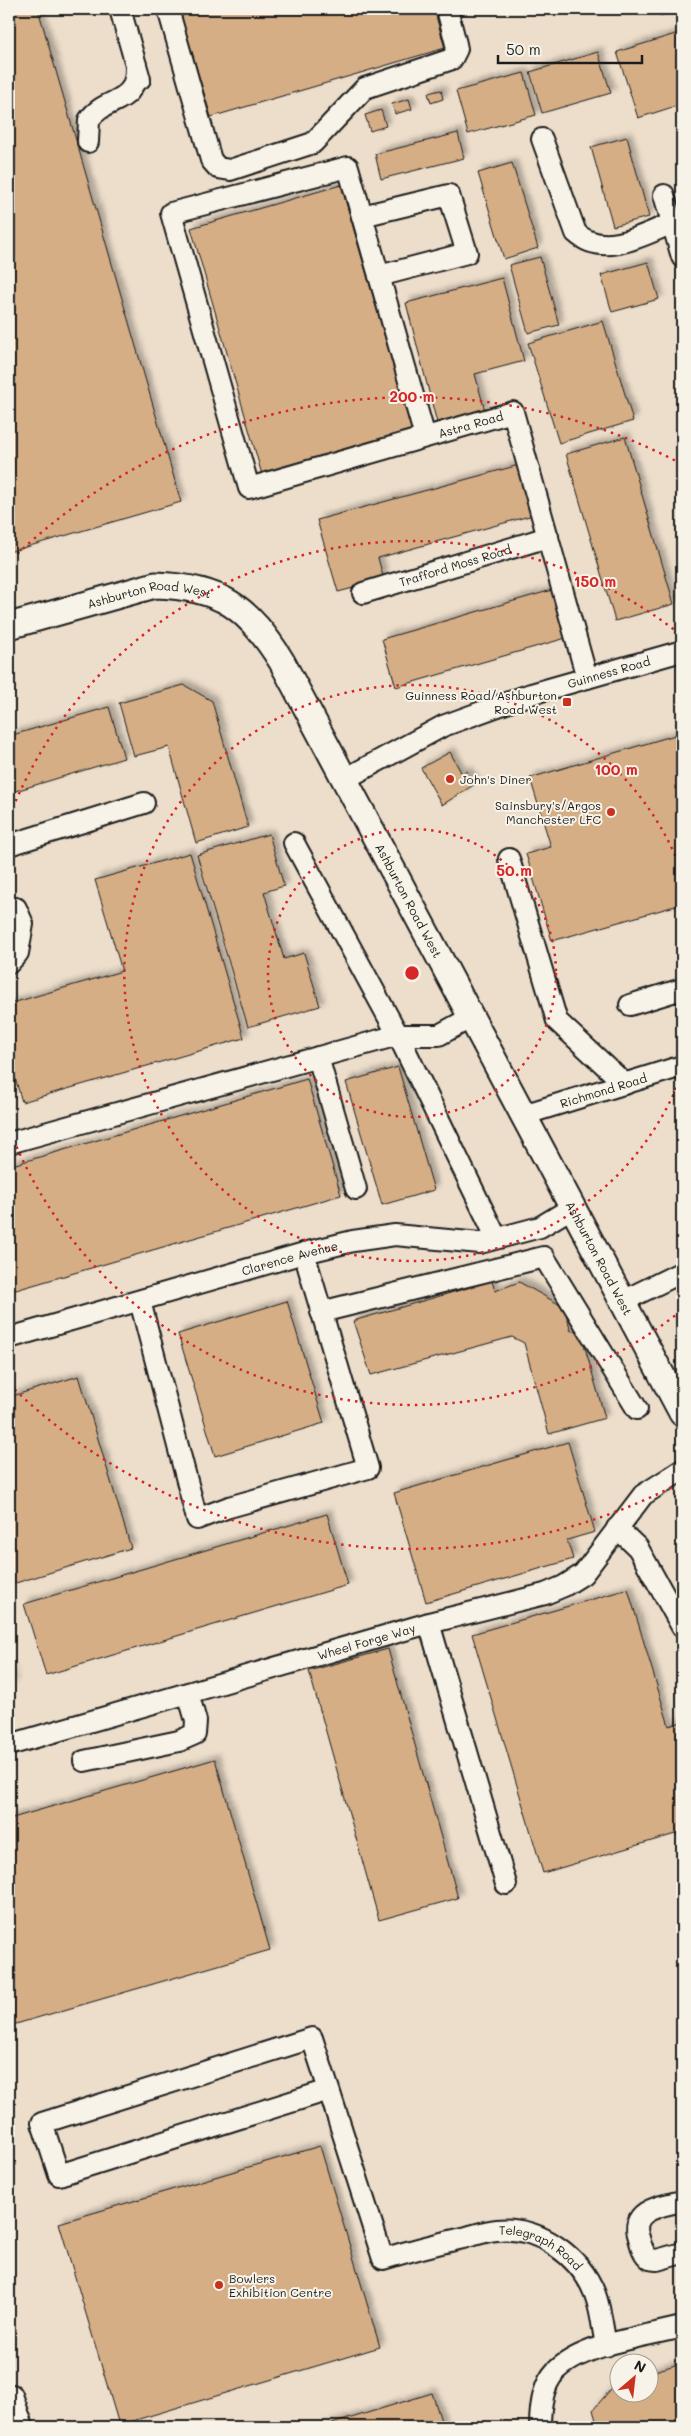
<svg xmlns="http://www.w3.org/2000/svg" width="691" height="2436" font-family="Mali,sans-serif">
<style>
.green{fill:#97dca8;stroke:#5a7c62}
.building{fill:#d5ae86;stroke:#1c1c1c;filter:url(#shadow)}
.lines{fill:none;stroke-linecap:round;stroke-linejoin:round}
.minor-casing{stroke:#1c1c1c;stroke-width:24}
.major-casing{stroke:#1c1c1c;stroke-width:29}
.minor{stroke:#f7f3e8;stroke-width:20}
.major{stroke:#f7f3e8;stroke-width:25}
.ring{fill:none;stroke:#d62828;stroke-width:2.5;stroke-dasharray:2.5 5}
.poi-dot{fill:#c8321e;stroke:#f7f3e8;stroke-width:2}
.labels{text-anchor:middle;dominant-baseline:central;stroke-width:4;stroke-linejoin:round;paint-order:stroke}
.street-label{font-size:12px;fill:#1c1c1c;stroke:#f7f3e8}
.poi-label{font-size:12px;fill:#1c1c1c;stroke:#f7f3e8;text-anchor:end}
.centre{fill:#d62828;stroke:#f7f3e8;stroke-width:2.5}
.ring-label{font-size:15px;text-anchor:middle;font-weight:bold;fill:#d62828;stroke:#f7f3e8;stroke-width:4;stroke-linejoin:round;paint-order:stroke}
</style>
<defs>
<filter id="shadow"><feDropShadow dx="4.5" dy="-4.5" stdDeviation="2.5" flood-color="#0004"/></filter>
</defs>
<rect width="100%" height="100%" fill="#eddecb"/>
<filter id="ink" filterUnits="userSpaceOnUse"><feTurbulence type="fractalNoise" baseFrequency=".02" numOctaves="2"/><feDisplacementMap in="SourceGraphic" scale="10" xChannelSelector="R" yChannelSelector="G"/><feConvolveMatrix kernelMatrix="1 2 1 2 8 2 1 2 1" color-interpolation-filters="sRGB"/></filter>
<g filter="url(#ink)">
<path class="green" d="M658,9H682V10L660,16Z"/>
<g class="building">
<path d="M9,9H38L181,502L9,552Z"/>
<path d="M179,9H434L445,48L211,117Z"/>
<path d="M682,32V104L638,118L617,52Z"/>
<path d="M598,52L611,93L542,113L530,72Z"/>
<path d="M524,73L536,115L468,134L456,91Z"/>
<path d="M441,90L443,99L431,103L428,93Z"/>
<path d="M409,99L412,109L395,114L392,104Z"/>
<path d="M381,110L386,126L370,131L365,115Z"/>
<path d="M458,133L464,158L381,179L375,154Z"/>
<path d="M627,137L649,217L613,226L591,147Z"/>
<path d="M512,163L538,248L504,259L478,173Z"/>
<path d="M341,185L413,435L263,478L191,228Z"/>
<path d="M540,257L559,325L528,333L509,265Z"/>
<path d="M648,262L659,299L612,312L601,275Z"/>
<path d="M502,278L524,361L475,374L485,411L437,423L406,303Z"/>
<path d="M603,321L633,421L559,443L528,343Z"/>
<path d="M625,437L674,604L615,621L566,454Z"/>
<path d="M519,465L533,515L378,558L384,580L338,592L317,520Z"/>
<path d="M552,590L566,638L396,687L382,639Z"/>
<path d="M184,685L212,701L248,827L196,843L169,747L134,756L119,703Z"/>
<path d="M109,707L124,758L9,793V736Z"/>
<path d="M682,733V904L552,941L526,854L551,847L530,778Z"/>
<path d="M450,752L462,774L467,771L475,784L442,805L421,768Z"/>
<path d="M269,834L284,886L264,892L284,959L304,953L320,1006L248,1027L197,855Z"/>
<path d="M190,853L244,1038L22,1102L9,1057V1004L122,971L95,880Z"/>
<path d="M398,1067L434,1190L382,1205L346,1082Z"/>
<path d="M307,1079L341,1195L9,1292V1166Z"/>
<path d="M492,1281L495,1291L519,1282L564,1307L571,1331L580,1330L605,1418L549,1434L524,1343L512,1337L371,1375L353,1321Z"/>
<path d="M287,1301L324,1423L215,1456L178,1334Z"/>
<path d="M79,1376L131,1548L9,1585V1397Z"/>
<path d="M568,1442L595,1532L567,1540L573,1559L426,1602L394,1493Z"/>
<path d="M327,1514L348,1585L46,1675L24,1604Z"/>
<path d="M628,1589L669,1726L682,1722V1832L543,1873L472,1634Z"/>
<path d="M388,1649L458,1898L379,1920L309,1671Z"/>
<path d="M9,1668L13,1684L9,1685Z"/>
<path d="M215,1759L270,1950L9,2026V1819Z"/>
<path d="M320,2146L380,2347L119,2425L59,2223Z"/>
<path d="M682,2363V2427H598L593,2410L617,2382L618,2394H648V2373Z"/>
<path d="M432,2393L443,2427H322Z"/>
</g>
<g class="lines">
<defs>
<g id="minor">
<path d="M120,9L140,79"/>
<path d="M168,9L211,160L218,168L230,170L313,143L365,88L452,59L457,49L456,44L447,9"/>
<path d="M542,139L576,233C603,258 644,235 672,223"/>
<path d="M88,142L89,120C106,95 137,107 136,66"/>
<path d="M664,195L682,257"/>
<path d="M362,216L449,195L467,253L379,276"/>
<path id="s1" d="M425,437L348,167L171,213L249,488L513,412L587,678"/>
<path id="s2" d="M363,593L548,537"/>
<path id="s3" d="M343,780L443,726L531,694L682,651"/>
<path d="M294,843L398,1035H439L470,1018"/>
<path d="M9,845L144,803"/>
<path d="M509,859L557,1021L625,1084"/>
<path d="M9,963L18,953L23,924L16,908"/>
<path d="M630,1005L682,989"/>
<path d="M318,1057L356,1189"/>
<path id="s4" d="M523,1115L682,1066"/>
<path d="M9,1143L398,1035L496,1237"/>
<path d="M140,1301L197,1519L229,1507L368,1468L304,1253"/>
<path d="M623,1301L682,1272"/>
<path d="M321,1312L544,1257L637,1409"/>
<path id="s5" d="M9,1338L304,1253L353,1241L395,1235L480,1243L540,1227L573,1207"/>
<path d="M617,1528L638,1548L682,1627"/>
<path d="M429,1623L506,1884"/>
<path id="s6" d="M9,1745L429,1623L545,1594L564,1586L583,1574L643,1495L682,1470"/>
<path d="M84,1761L179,1741L195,1734L196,1721L188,1693"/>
<path id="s7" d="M329,2090L312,2038L42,2123L59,2175L329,2090L383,2259C409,2251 436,2244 463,2238C474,2235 486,2231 497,2230C539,2226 580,2256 595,2294C601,2310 603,2330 606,2346"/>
<path d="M682,2201C662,2206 629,2209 639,2238C641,2246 643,2254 650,2259L657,2260L682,2253"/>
<path d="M12,2395L23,2427"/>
<path d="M540,2427C540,2409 542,2386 555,2372C582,2344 646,2336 682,2327"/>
</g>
<g id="major">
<path id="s8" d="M9,626L155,585C221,587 248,607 282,662L682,1413"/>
</g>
</defs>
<use href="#minor" class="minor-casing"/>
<use href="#major" class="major-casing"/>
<use href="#minor" class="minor"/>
<use href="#major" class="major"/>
</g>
</g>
<g class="ring">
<circle cx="412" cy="973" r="144"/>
<path d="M682 1074A288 288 0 1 1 682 872"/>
<path d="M681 1311A432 432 0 0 1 10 1131M10 815A432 432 0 0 1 681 635"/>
<path d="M678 1484A576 576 0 0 1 12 1387M12 559A576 576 0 0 1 678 462"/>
</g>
<g class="poi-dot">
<rect x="562" y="697" width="10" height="10" rx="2.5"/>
<circle cx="450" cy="779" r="5"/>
<circle cx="611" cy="812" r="5"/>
<circle cx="219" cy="2285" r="5"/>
</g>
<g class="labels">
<g class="street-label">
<text stroke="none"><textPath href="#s1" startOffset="980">Astra Road</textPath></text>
<text stroke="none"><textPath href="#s2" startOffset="96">Trafford Moss Road</textPath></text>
<text stroke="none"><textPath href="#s8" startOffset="145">Ashburton Road West</textPath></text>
<text stroke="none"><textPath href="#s3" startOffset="288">Guinness Road</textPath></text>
<text stroke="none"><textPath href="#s8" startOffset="579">Ashburton Road West</textPath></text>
<text stroke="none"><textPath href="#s4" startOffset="84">Richmond Road</textPath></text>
<text stroke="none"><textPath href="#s5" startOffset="292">Clarence Avenue</textPath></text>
<text stroke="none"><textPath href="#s8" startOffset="984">Ashburton Road West</textPath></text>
<text stroke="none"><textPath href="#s6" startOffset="372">Wheel Forge Way</textPath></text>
<text stroke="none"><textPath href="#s7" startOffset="1019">Telegraph Road</textPath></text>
</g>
<g class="poi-label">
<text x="557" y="695">Guinness Road/Ashburton<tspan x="557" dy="14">Road West</tspan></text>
<text x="460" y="779" text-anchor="start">John's Diner</text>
<text x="601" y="805">Sainsbury's/Argos<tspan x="601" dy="14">Manchester LFC</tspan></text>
<text x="229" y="2278" text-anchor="start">Bowlers<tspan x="229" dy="14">Exhibition Centre</tspan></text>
</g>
</g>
<circle cx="412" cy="973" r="8" class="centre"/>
<g class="ring-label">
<text x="412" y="402">200 m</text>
<text x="595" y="587">150 m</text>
<text x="616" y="775">100 m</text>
<text x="514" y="876">50 m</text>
</g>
<rect width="691" height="2436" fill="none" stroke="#f7f3e8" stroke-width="30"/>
<rect x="15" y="15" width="661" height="2406" fill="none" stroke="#1c1c1c" stroke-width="2" filter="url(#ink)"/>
<g transform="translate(634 2378) rotate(28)"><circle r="24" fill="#f7f3e8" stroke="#9f9d96"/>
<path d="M0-4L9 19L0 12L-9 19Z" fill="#c8321e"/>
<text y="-8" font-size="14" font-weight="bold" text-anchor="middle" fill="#1c1c1c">N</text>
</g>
<path d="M498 55v8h144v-8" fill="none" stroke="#1c1c1c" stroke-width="2.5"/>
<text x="506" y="55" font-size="15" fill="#1c1c1c" stroke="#f7f3e8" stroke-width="4" paint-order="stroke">50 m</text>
</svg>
